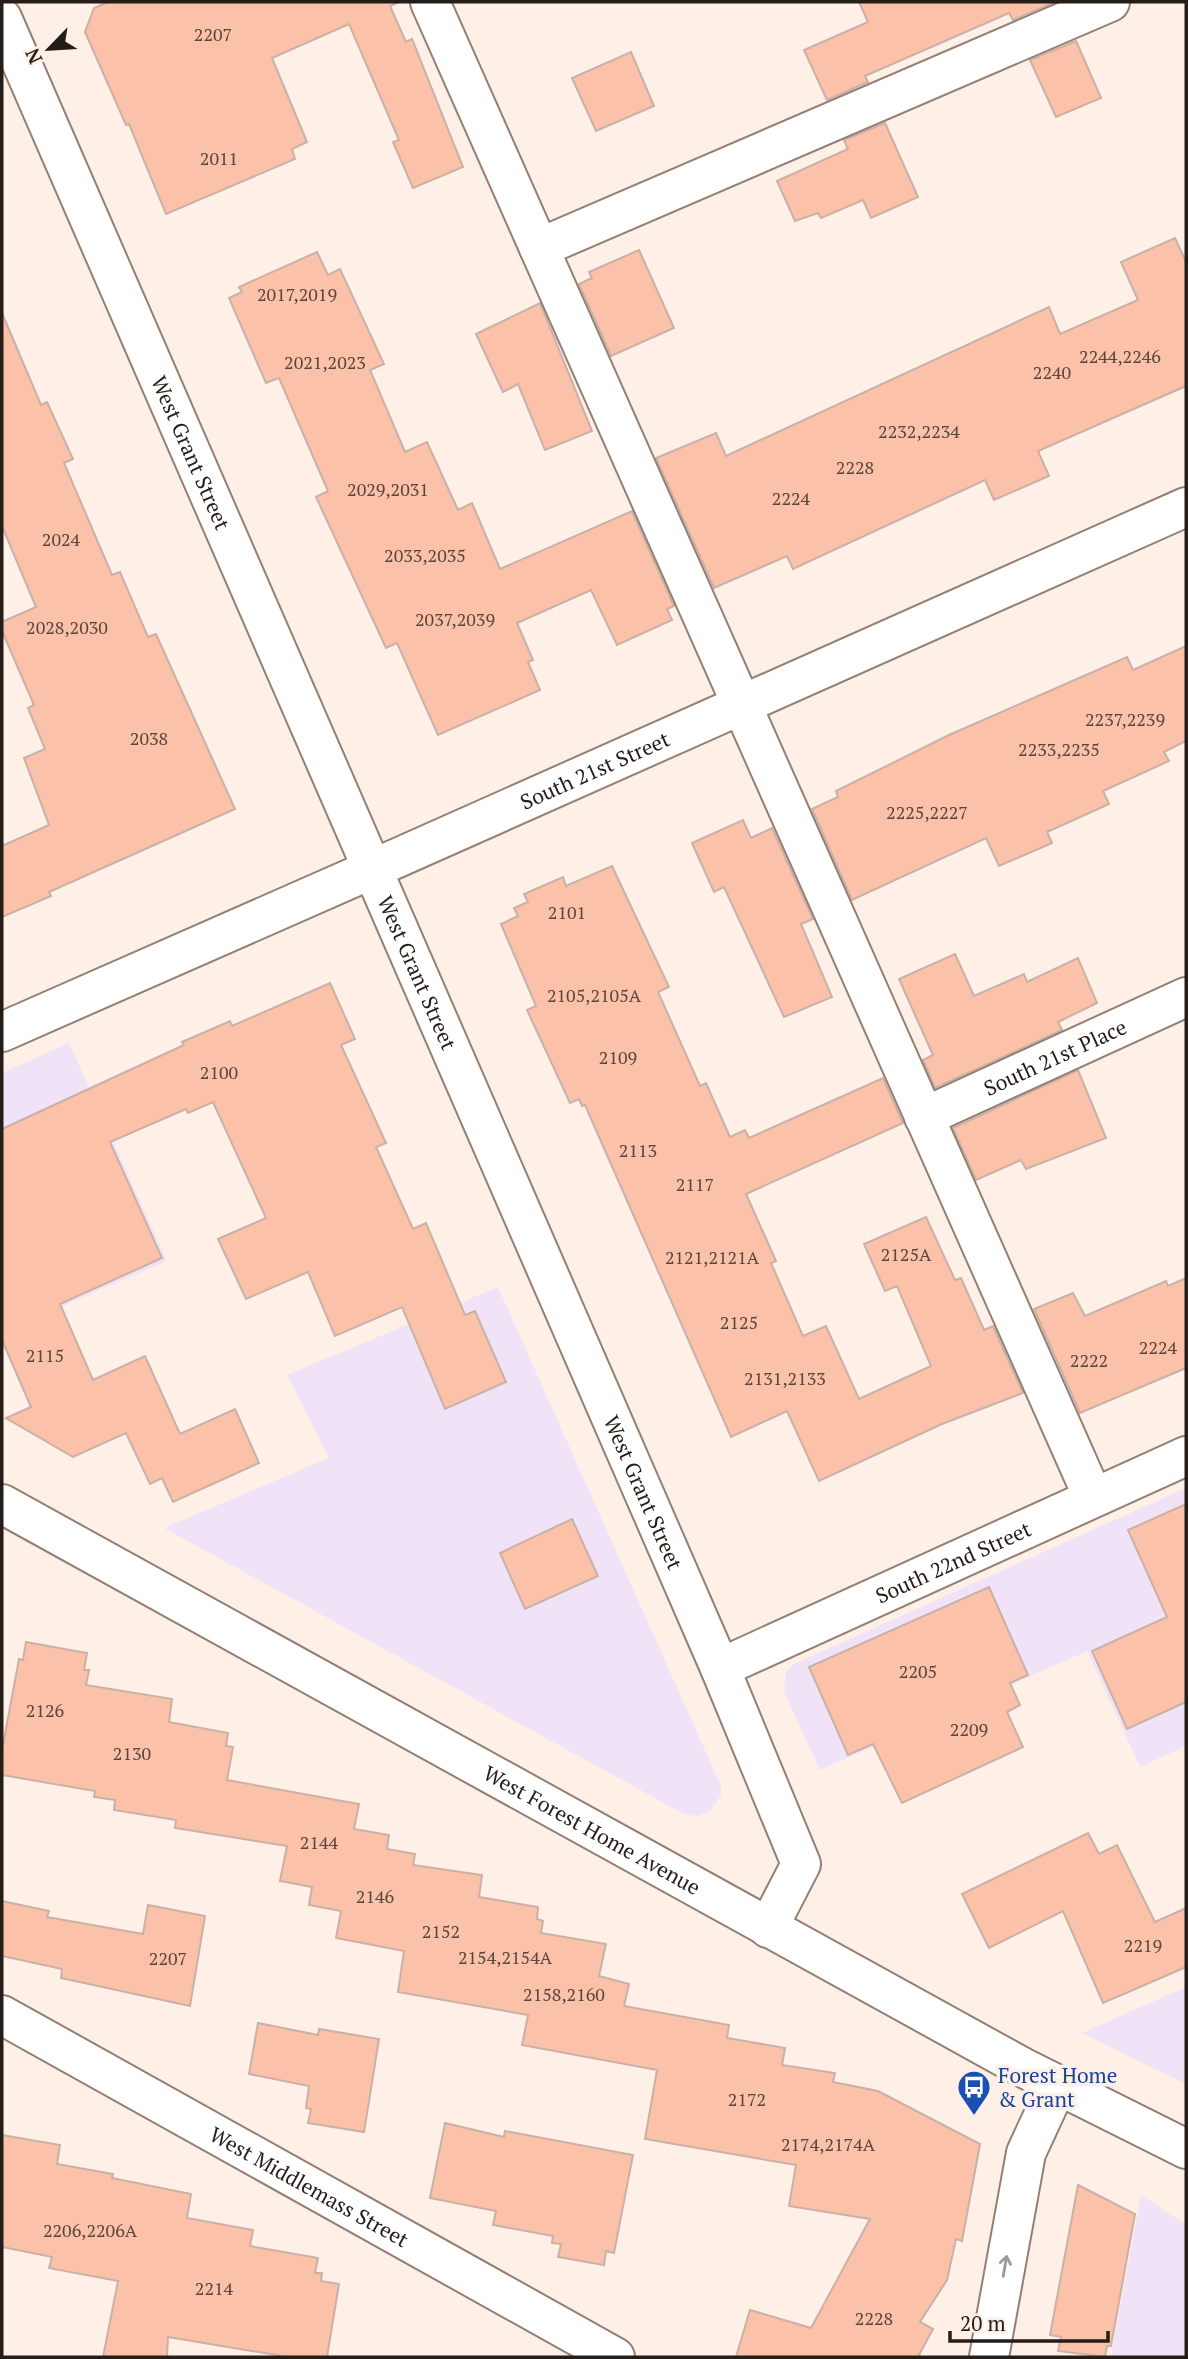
<svg xmlns="http://www.w3.org/2000/svg" width="1188" height="2359" font-family="'PT Serif',serif">
<style>
.commercial{fill:#f0e3f7}
.building{fill:#fbc1a9;stroke:#cab1a7;stroke-width:2}
.lines{fill:none;stroke-linecap:round;stroke-linejoin:round}
.minor-casing{stroke:#957f72;stroke-width:42}
.major-casing{stroke:#957f72;stroke-width:42}
.minor{stroke:#fff;stroke-width:38}
.major{stroke:#fff;stroke-width:38}
.oneway{stroke:#9d9997}
.labels{text-anchor:middle;dominant-baseline:central;stroke-width:7;stroke-linejoin:round;paint-order:stroke}
.number-label{font-size:18px;fill:#5a463c}
.street-label{font-size:21px;fill:#251d18;stroke:#feefe7}
.transit-label{font-size:21px;fill:#164399;stroke:#feefe7;text-anchor:start}
</style>
<rect width="100%" height="100%" fill="#feefe7"/>
<g class="commercial">
<path d="M69,1043L167,1261L2,1332V1073Z"/>
<path d="M498,1287L721,1786V1795L710,1811L696,1816L684,1814L164,1528L329,1458L287,1375Z"/>
<path d="M1186,1488V1746L1140,1767L1087,1651L820,1770L784,1692L786,1672L794,1664Z"/>
<path d="M1186,1987V2084L1082,2033L1107,2022Z"/>
<path d="M1141,2195L1186,2225V2357H1111Z"/>
</g>
<g class="building">
<path d="M108,2H399L390,6L406,42L412,39L463,167L413,188L393,142L399,140L349,24L272,58L307,142L292,149L295,159L166,214L129,124L126,125L85,32L94,8Z"/>
<path d="M859,2H1055L1013,20L1009,13L865,76L868,82L827,100L804,50L868,22Z"/>
<path d="M1076,41L1101,98L1056,117L1030,60Z"/>
<path d="M631,52L654,106L596,131L572,78Z"/>
<path d="M885,123L918,197L871,218L863,200L821,218L818,213L795,221L777,181L848,149L844,140Z"/>
<path d="M1175,238L1186,262V386L1038,451L1049,476L994,500L985,480L793,569L787,556L714,588L656,458L716,433L726,456L1049,307L1060,334L1138,300L1121,262Z"/>
<path d="M639,250L674,328L611,356L579,284L592,278L589,272Z"/>
<path d="M317,252L328,275L340,269L384,364L370,370L405,452L427,442L458,510L472,503L500,569L632,511L674,606L667,609L672,620L617,645L591,590L517,623L533,660L528,662L540,690L438,735L397,643L386,648L316,497L328,491L279,378L266,383L229,298L242,292L239,287Z"/>
<path d="M540,303L592,431L545,450L518,384L503,392L476,334Z"/>
<path d="M2,313L41,405L47,402L73,459L64,463L112,575L120,572L148,637L156,634L235,809L49,892L51,896L2,917V846L49,825L24,758L45,749L28,708L34,705L2,631V622L36,607L2,526Z"/>
<path d="M1186,646V741L1164,752L1169,761L1103,791L1109,804L1047,832L1052,843L999,866L986,838L852,900L812,809L838,797L836,791L949,735L1127,657L1133,670Z"/>
<path d="M743,820L751,838L772,828L813,919L801,924L832,997L784,1017L724,887L714,892L692,843Z"/>
<path d="M612,866L669,987L658,992L700,1086L706,1083L730,1137L745,1130L749,1138L883,1078L903,1123L746,1194L776,1261L771,1263L803,1336L826,1326L859,1399L931,1366L897,1286L885,1291L864,1244L926,1217L955,1280L961,1278L984,1330L993,1326L1023,1393L942,1424L819,1481L787,1411L731,1437L585,1105L582,1106L579,1099L570,1103L527,1010L536,1006L501,924L518,916L514,908L528,902L524,894L563,877L566,886Z"/>
<path d="M955,954L974,996L1024,974L1027,982L1078,958L1097,1003L1058,1022L1062,1030L935,1088L923,1060L933,1055L899,979Z"/>
<path d="M330,983L355,1039L341,1045L386,1143L376,1147L413,1229L426,1223L465,1315L475,1311L506,1382L445,1409L402,1307L335,1336L308,1272L246,1299L218,1239L266,1218L213,1102L188,1113L186,1109L110,1142L162,1258L60,1304L93,1380L145,1356L180,1434L235,1409L259,1463L173,1502L162,1478L150,1484L126,1433L73,1457L6,1418L31,1407L2,1340V1129L184,1045L182,1042L230,1021L232,1026Z"/>
<path d="M1078,1070L1106,1138L1026,1169L1021,1160L976,1180L953,1128Z"/>
<path d="M1186,1278V1368L1080,1413L1034,1309L1073,1293L1085,1316L1166,1281L1168,1286Z"/>
<path d="M1186,1504V1702L1127,1729L1092,1651L1167,1617L1128,1530Z"/>
<path d="M572,1519L598,1576L525,1609L500,1553Z"/>
<path d="M989,1587L1028,1675L1010,1683L1020,1705L1007,1712L1023,1747L902,1803L873,1744L848,1755L809,1667Z"/>
<path d="M26,1642L87,1653L84,1670H89L86,1685L172,1699L169,1722L228,1733L226,1746L233,1747L227,1780L359,1804L354,1829L389,1835L387,1849L415,1854L413,1865L482,1875L479,1897L538,1907L537,1919L543,1921L541,1933L606,1944L599,1976L629,1984L624,2006L729,2025L727,2038L785,2048L782,2065L835,2073L833,2082L878,2091L980,2144L962,2241L956,2239L947,2280L920,2322L933,2329L918,2357H736L750,2310L811,2328L870,2219L789,2206L796,2165L645,2139L657,2070L522,2045L528,2015L398,1992L404,1951L336,1938L341,1911L309,1905L312,1887L280,1881L287,1846L175,1828L176,1820L114,1810L115,1800L94,1797L95,1791L2,1775V1750L19,1659L23,1660Z"/>
<path d="M1088,1833L1099,1854L1117,1845L1155,1922L1186,1908V1967L1103,2003L1063,1911L989,1948L962,1894Z"/>
<path d="M2,1901L49,1911L47,1917L143,1934L148,1905L205,1916L190,2006L61,1978L62,1969L2,1956Z"/>
<path d="M258,2023L318,2035L319,2029L379,2039L364,2132L308,2123L311,2109L306,2108L309,2086L249,2074Z"/>
<path d="M445,2123L504,2137L505,2131L633,2155L614,2253L606,2251L604,2265L558,2257L561,2244L552,2243L553,2236L493,2225L496,2211L430,2198Z"/>
<path d="M2,2135L60,2145L57,2164L113,2174L112,2178L191,2194L187,2218L253,2230L250,2246L318,2258L315,2273H322L321,2281L339,2284L327,2357H288L168,2337L167,2357H103L118,2281L49,2268L52,2257L2,2247Z"/>
<path d="M1078,2185L1135,2214L1111,2346H1107L1105,2357L1058,2351L1061,2337L1050,2335Z"/>
</g>
<g class="lines">
<defs>
<g id="minor">
<path d="M430,2L1093,1497"/>
<path id="s1" d="M2,18L720,1668L801,1864L768,1928"/>
<path d="M539,248L1110,2"/>
<path id="s2" d="M2,1032C398,860 791,681 1186,507"/>
<path id="s3" d="M924,1117L1186,997"/>
<path id="s4" d="M720,1668L1186,1456"/>
<path id="s5" d="M2,2015L615,2357"/>
<path d="M989,2357L1026,2153L1057,2086"/>
</g>
<g id="major">
<path id="s6" d="M2,1504L1022,2067L1186,2149"/>
</g>
</defs>
<use href="#minor" class="minor-casing"/>
<use href="#major" class="major-casing"/>
<use href="#minor" class="minor"/>
<use href="#major" class="major"/>
</g>
<defs><path id="oneway-shaft" d="M-6 0H5M1.5-3L5.5 0L1.5 3" fill="none" stroke-width="1.6" stroke-linecap="round" stroke-linejoin="round" transform="scale(1.75)"/></defs>
<use class="oneway" href="#oneway-shaft" transform="translate(1005 2266) rotate(-80)"/>
<defs>
<symbol id="bus-pin" viewBox="-11 -11 22 30"><path d="M0 17L-7.5 6A9.5 9.5 0 1 1 7.5 6Z" fill="#1a4fb4" stroke="#feefe7"/><path d="M-5-6H5V4H4V6H2V4H-2V6H-4V4H-5ZM-3.5-4V0h7V-4ZM-3.5 1.2v1.5H-2V1.2ZM2 1.2v1.5H3.5V1.2Z" fill="#fff"/></symbol>
</defs>
<g fill-rule="evenodd">
<use href="#bus-pin" x="955" y="2068" width="38" height="52"/>
</g>
<g class="labels">
<g class="number-label">
<text x="213" y="34">2207</text>
<text x="219" y="158">2011</text>
<text x="297" y="294">2017,2019</text>
<text x="1120" y="356">2244,2246</text>
<text x="325" y="362">2021,2023</text>
<text x="1052" y="372">2240</text>
<text x="919" y="431">2232,2234</text>
<text x="855" y="467">2228</text>
<text x="388" y="489">2029,2031</text>
<text x="791" y="498">2224</text>
<text x="61" y="539">2024</text>
<text x="425" y="555">2033,2035</text>
<text x="455" y="619">2037,2039</text>
<text x="67" y="627">2028,2030</text>
<text x="1125" y="719">2237,2239</text>
<text x="149" y="738">2038</text>
<text x="1059" y="749">2233,2235</text>
<text x="927" y="812">2225,2227</text>
<text x="567" y="912">2101</text>
<text x="594" y="995">2105,2105A</text>
<text x="618" y="1057">2109</text>
<text x="219" y="1072">2100</text>
<text x="638" y="1150">2113</text>
<text x="695" y="1184">2117</text>
<text x="906" y="1254">2125A</text>
<text x="712" y="1257">2121,2121A</text>
<text x="739" y="1322">2125</text>
<text x="1158" y="1347">2224</text>
<text x="45" y="1355">2115</text>
<text x="1089" y="1360">2222</text>
<text x="785" y="1378">2131,2133</text>
<text x="918" y="1671">2205</text>
<text x="45" y="1710">2126</text>
<text x="969" y="1729">2209</text>
<text x="132" y="1753">2130</text>
<text x="319" y="1842">2144</text>
<text x="375" y="1896">2146</text>
<text x="441" y="1931">2152</text>
<text x="1143" y="1945">2219</text>
<text x="505" y="1957">2154,2154A</text>
<text x="168" y="1958">2207</text>
<text x="564" y="1994">2158,2160</text>
<text x="747" y="2099">2172</text>
<text x="828" y="2144">2174,2174A</text>
<text x="90" y="2230">2206,2206A</text>
<text x="214" y="2288">2214</text>
<text x="874" y="2318">2228</text>
</g>
<g class="street-label">
<text stroke="none"><textPath href="#s1" startOffset="474">West Grant Street</textPath></text>
<text stroke="none"><textPath href="#s2" startOffset="648">South 21st Street</textPath></text>
<text stroke="none"><textPath href="#s1" startOffset="1041">West Grant Street</textPath></text>
<text stroke="none"><textPath href="#s3" startOffset="144">South 21st Place</textPath></text>
<text stroke="none"><textPath href="#s1" startOffset="1608">West Grant Street</textPath></text>
<text stroke="none"><textPath href="#s4" startOffset="256">South 22nd Street</textPath></text>
<text stroke="none"><textPath href="#s6" startOffset="674">West Forest Home Avenue</textPath></text>
<text stroke="none"><textPath href="#s5" startOffset="352">West Middlemass Street</textPath></text>
</g>
<g class="transit-label">
<text x="998" y="2075">Forest Home<tspan x="998" dy="24">&amp; Grant</tspan></text>
</g>
</g>
<rect width="1188" height="2359" fill="none" stroke="#251d18" stroke-width="7"/>
<g transform="translate(49 49) rotate(245)" stroke="#feefe7" stroke-width="5" paint-order="stroke">
<path d="M0-5L12 26L0 18L-12 26Z" fill="#251d18"/>
<text y="-10" font-size="19" font-weight="bold" text-anchor="middle" fill="#251d18">N</text>
</g>
<path d="M950 2331v10h158v-10" fill="none" stroke="#251d18" stroke-width="3.5"/>
<text x="960" y="2331" font-size="21" fill="#251d18" stroke="#feefe7" stroke-width="5" paint-order="stroke">20 m</text>
</svg>
